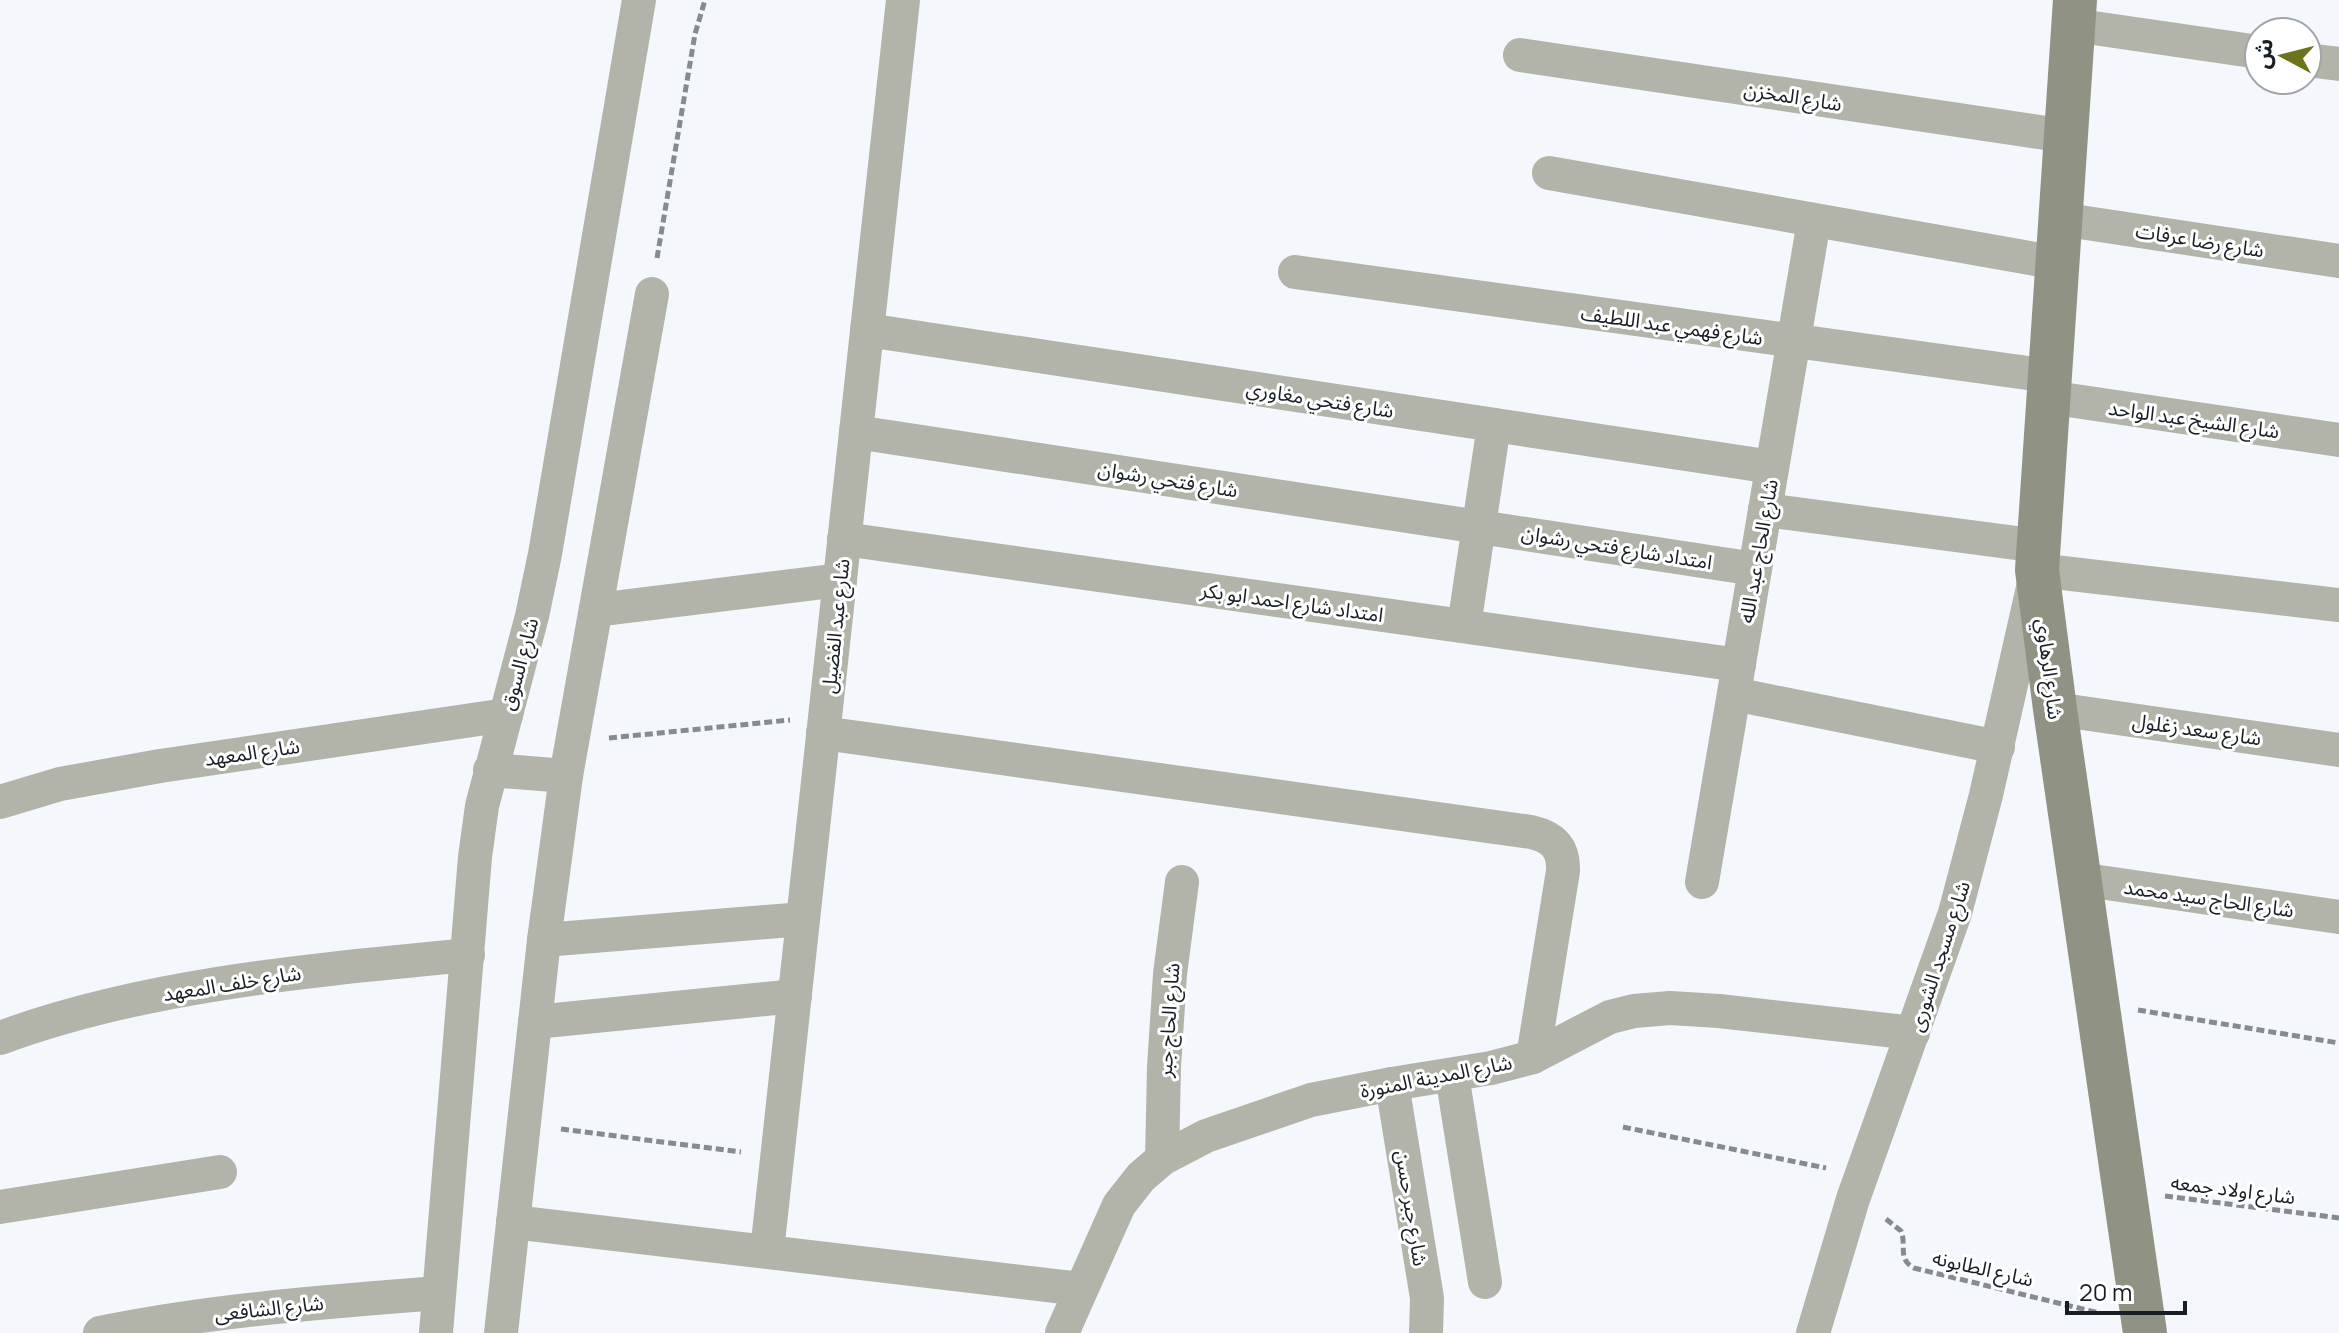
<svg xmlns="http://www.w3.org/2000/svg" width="2339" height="1333" font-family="Manrope,'Noto Sans Arabic',sans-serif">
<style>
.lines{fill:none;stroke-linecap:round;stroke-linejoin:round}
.path{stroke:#858b90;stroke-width:5;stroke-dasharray:8 4;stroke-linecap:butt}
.street{stroke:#b2b4a9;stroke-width:34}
.secondary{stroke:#909383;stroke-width:44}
.labels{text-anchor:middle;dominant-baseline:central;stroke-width:6;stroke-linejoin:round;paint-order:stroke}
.street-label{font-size:20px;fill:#171f25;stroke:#fff}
</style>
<rect width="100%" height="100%" fill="#f4f8fc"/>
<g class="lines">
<g class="path">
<path d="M657,258L695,34L705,0"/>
<path d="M609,738L790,720"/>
<path d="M2138,1010L2339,1043"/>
<path d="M1623,1127L1826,1168"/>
<path d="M561,1129L741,1152"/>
<path d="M2165,1196L2339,1218"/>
<path d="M1886,1219L1901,1231C1907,1246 1897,1259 1914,1268L2099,1313"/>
</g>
<g class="street">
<path d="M2073,25L2259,52"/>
<path d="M1520,55L2066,136"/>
<path d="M2307,60L2339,64"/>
<path d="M1549,173L2058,263"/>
<path d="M2060,219L2339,261"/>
<path d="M1295,272L2050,376"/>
<path d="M867,330L1772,467"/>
<path d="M2048,397L2339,440"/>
<path d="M856,432L1755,569"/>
<path d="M1765,510L2038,546"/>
<path d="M844,539L1739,665"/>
<path d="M596,610L840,580"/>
<path d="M1464,626L1494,425"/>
<path d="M1734,694L1998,747"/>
<path d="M2055,709L2339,750"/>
<path d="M823,733L1531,832C1553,837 1564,848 1563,871L1533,1057"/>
<path d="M490,770L566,776"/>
<path d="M0,802L60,784L160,766L506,715"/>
<path d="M2079,879L2339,917"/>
<path d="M1702,882L1814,221"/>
<path d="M544,940L803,919"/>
<path d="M535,1022L795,996"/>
<path d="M0,1038C146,984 314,970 468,955"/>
<path d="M1452,1075L1485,1282"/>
<path d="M1392,1084L1427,1298L1426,1333"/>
<path d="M1162,1159L1164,1067L1170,974L1182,882"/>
<path d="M0,1207L220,1172"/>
<path d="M513,1222L1081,1289"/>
<path d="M767,1251L903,0"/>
<path d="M100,1333C212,1310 325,1302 439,1293"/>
<path d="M436,1333L475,857L482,806L532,616L545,554L639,0"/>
<path d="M501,1333L544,940L566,776L652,294"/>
<path d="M1062,1333L1119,1205L1141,1177L1162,1159L1206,1136L1311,1100L1392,1084L1491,1068L1533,1057L1610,1017L1634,1011L1670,1008L1719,1011L1913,1033"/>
<path d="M1813,1333L1853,1199L1955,913L1986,795L2037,570L2339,605"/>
</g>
<path class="secondary" d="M2075,0L2037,570L2055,709L2145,1333"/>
</g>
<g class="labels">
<g class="street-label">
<text transform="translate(1793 96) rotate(9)">شارع المخزن</text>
<text transform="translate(2200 240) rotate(9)">شارع رضا عرفات</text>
<text transform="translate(1672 325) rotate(8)">شارع فهمي عبد اللطيف</text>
<text transform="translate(1320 399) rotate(9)">شارع فتحي مغاوري</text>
<text transform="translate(2194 419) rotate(8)">شارع الشيخ عبد الواحد</text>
<text transform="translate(1168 479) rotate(9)">شارع فتحي رشوان</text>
<text transform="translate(1617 547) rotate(9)">امتداد شارع فتحي رشوان</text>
<text transform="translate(1758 551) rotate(-80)">شارع الحاج عبد الله</text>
<text transform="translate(1292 602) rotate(8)">امتداد شارع احمد ابو بكر</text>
<text transform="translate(835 626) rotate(-84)">شارع عبد الفضيل</text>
<text transform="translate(519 664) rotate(-75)">شارع السوق</text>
<text transform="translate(2050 669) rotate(83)">شارع الرهاوي</text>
<text transform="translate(2197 729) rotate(8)">شارع سعد زغلول</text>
<text transform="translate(252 752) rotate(-8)">شارع المعهد</text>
<text transform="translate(2209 898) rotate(8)">شارع الحاج سيد محمد</text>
<text transform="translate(1939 956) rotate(-72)">شارع مسجد الشورى</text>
<text transform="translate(232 983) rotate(-9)">شارع خلف المعهد</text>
<text transform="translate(1168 1020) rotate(-86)">شارع الحاج جبر</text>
<text transform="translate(1436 1076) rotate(-11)">شارع المدينة المنورة</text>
<text transform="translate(2233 1189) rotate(7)">شارع اولاد جمعه</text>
<text transform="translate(1412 1208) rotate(81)">شارع جبر حسن</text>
<text transform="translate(1983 1268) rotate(13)">شارع الطابونه</text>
<text transform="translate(269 1308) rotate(-6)">شارع الشافعى</text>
</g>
</g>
<g transform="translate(2283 56) rotate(277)"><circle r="38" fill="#ffffff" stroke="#a2a5a8" stroke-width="2"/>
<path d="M0-6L14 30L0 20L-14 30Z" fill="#6c731b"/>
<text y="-12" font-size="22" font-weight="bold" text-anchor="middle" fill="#171f25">ش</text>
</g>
<path d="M2067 1301v12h118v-12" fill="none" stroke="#171f25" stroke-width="4"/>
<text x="2079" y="1301" font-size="24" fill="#171f25" stroke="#ffffff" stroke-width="6" paint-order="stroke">20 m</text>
</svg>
